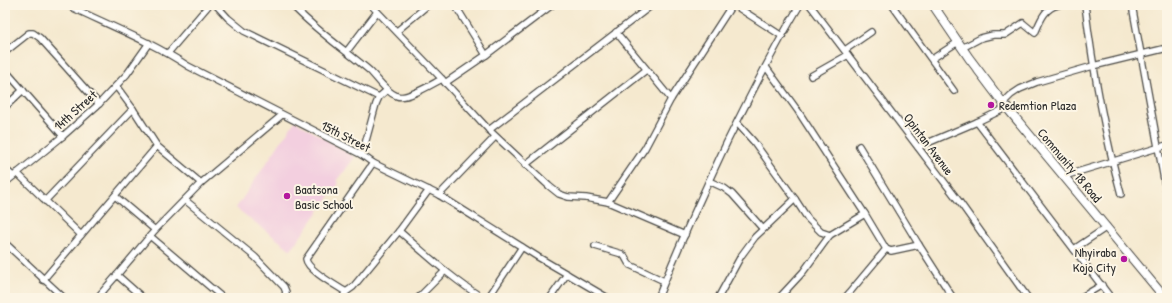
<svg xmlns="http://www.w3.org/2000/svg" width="1172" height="303" font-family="'Patrick Hand',sans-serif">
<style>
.built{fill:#f3cfdf}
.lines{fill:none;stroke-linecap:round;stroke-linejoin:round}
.street-casing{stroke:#494844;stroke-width:8}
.secondary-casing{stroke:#494844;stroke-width:10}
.street{stroke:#fff;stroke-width:5.5}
.secondary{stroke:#fff;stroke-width:8}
.poi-dot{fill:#b5179e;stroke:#fcf5e5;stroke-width:1.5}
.labels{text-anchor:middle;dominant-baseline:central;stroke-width:4;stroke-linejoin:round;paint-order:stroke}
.poi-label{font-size:13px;fill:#2b2b2b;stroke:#fcf5e5;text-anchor:start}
.street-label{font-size:13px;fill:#2b2b2b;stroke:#fcf5e5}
</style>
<rect width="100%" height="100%" fill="#fcf5e5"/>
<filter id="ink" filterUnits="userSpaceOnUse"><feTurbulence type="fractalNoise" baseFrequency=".025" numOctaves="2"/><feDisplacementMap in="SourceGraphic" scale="8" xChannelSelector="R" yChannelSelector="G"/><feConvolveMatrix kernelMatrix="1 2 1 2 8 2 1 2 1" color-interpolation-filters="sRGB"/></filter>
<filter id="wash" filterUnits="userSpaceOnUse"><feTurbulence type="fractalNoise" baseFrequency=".012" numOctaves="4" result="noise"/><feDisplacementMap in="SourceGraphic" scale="16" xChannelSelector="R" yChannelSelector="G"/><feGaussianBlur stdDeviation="0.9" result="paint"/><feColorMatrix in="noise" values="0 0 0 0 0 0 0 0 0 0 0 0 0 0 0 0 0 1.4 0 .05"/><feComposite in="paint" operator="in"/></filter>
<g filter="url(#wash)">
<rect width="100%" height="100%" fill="#f5e9cf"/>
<path class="built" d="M295,121L355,157L337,181L339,183L291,250L236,208Z"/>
</g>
<g filter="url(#ink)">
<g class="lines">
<defs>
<g id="street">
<path d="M67,5C108,25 150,41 188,66L362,155L373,163L439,195L538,257L608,298"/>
<path d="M216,5L228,18L244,31L379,97"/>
<path d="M292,5C315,30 344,49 370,71C378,79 386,92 397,96C407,100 432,84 442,79"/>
<path d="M371,5L442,79L489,130L549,186L559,194L568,197L586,198L608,202L685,235"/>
<path d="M455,5L486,55"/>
<path d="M734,5L782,36"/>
<path d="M810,5L961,204L1028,298"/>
<path d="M892,5L954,91"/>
<path d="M1085,5C1093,69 1104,132 1121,194"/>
<path d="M1132,5L1167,196"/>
<path d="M397,31L428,5"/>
<path d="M616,32L671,99"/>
<path d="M962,48L981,38L993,35H1005L1023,23L1024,24L1035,33C1040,22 1044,8 1058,5"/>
<path d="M845,50L871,32"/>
<path d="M347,51L377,12"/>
<path d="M5,52L29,33H33L40,38L99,104"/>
<path d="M168,53L209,5"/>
<path d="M932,59L958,42"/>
<path d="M766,67L798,111L865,214L886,249L891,251L919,245"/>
<path d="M5,70L63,136"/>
<path d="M811,76L848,55"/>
<path d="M445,83L486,55L552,5"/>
<path d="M116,86L133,109L157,146L201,183"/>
<path d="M1003,103L1011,95L1020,89L1037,82L1093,66L1167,48"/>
<path d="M5,107L23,90"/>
<path d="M977,122L1111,298"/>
<path d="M737,123L754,142L795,199L808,219L821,232L830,235"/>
<path d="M489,130L652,5"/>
<path d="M859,146L919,245L953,298"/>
<path d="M918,147L977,122L1006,108"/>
<path d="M362,155L376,104L379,97L387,90"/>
<path d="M525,165L646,70"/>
<path d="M5,169L13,176"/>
<path d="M17,173L81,235"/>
<path d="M1064,176L1167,145"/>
<path d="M709,181L724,188L732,194L763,229"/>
<path d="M5,183L63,136L99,104L127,74L149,43"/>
<path d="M439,195L495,137"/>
<path d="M115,196L155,230"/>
<path d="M185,200L255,257L284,287L286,292L284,298"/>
<path d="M45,201L133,109"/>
<path d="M608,202L645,148L671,99L732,5"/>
<path d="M399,231C427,255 452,279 483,298"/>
<path d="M150,236L223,298"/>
<path d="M5,243L64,298"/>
<path d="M595,246L622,254C627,257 626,262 630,265L664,281"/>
<path d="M1074,249L1107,227"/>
<path d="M117,275L143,298"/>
<path d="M43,280L157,146"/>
<path d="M346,292C337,286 307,270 306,259L373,163"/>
<path d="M97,298L117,275L155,230L201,183L282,115"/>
<path d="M342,298L346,292L353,287L399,231L429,190"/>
<path d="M418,298L444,272"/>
<path d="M488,298L522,247"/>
<path d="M550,298L567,274"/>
<path d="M658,298C679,245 703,193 727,142C750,96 773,49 800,5"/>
<path d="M718,298L741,256L755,237L795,199"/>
<path d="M779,298L803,272L830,235L865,214"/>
<path d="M845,298L886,249"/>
<path d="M1080,298L1102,285"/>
</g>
<path id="secondary" d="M933,5L969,58L1003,103L1165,298"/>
</defs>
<use href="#street" class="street-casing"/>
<use href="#secondary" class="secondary-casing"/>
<use href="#street" class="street"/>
<use href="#secondary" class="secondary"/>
</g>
</g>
<g class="poi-dot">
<circle cx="991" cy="105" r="4"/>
<circle cx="287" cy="196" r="4"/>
<circle cx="1124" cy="259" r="4"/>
</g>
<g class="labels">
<g class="poi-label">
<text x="999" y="105">Redemtion Plaza</text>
<text x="295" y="189">Baatsona<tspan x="295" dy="15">Basic School</tspan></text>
<text x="1116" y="252" text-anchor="end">Nhyiraba<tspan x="1116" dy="15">Kojo City</tspan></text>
</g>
<g class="street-label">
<text transform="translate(75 110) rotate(-42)">14th Street</text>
<text transform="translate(346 136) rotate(27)">15th Street</text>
<text transform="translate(929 144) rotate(53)">Opintan Avenue</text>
<text transform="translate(1070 165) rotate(50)">Community 18 Road</text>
</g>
</g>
<rect width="1172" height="303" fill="none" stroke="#fcf5e5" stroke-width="20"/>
</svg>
